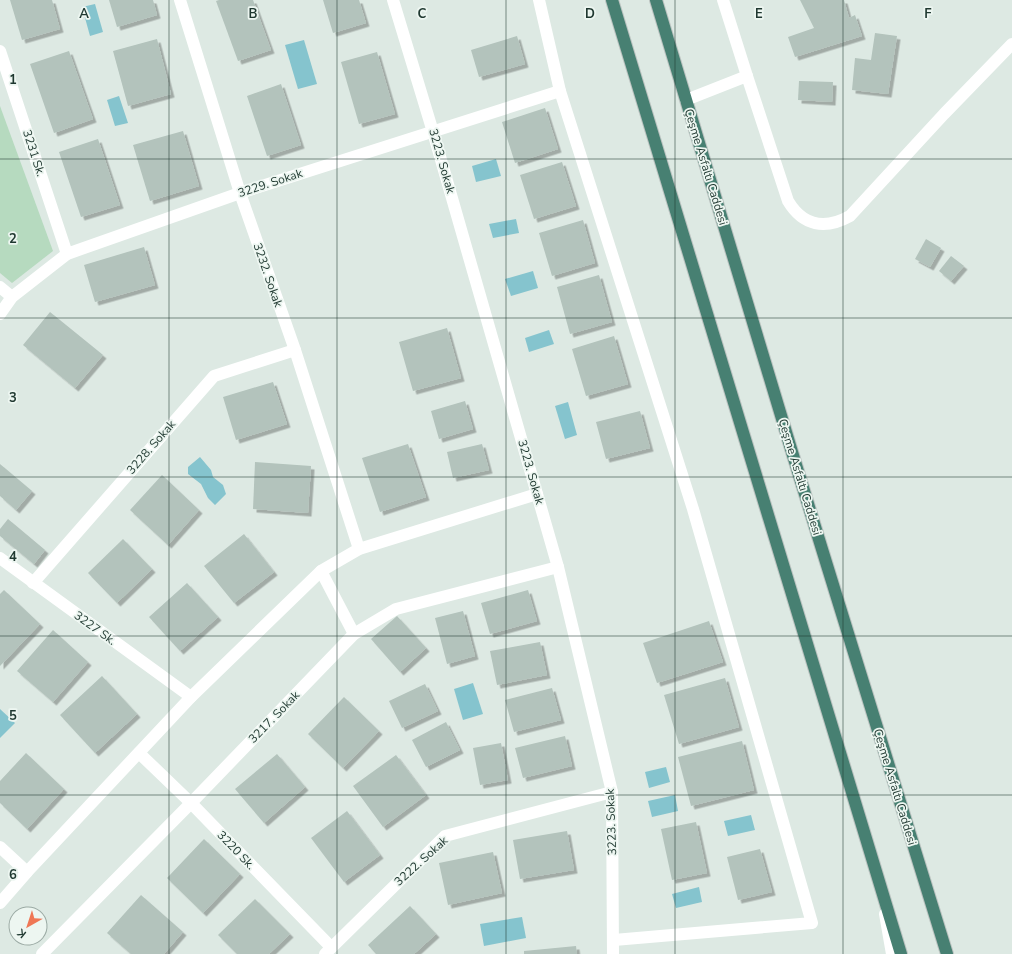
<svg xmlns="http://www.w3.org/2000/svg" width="1012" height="954" font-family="'Nunito Sans',sans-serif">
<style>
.green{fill:#b6dabf}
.water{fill:#85c4ce}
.building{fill:#b3c3bc;filter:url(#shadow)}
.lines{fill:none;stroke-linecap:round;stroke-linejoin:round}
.trunk-casing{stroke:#bcc3c1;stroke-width:14}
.service{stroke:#fff;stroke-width:12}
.minor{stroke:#fff;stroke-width:12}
.tertiary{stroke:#fff;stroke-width:12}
.trunk{stroke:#478072;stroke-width:12}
.grid{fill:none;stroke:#1f3830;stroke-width:1;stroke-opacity:0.55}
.labels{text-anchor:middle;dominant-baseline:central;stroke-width:3.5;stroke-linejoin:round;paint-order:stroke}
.street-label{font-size:12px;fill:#1f3830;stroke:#edf6f1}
.grid-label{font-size:13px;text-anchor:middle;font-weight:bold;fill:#1f3830;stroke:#edf6f1;stroke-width:3.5;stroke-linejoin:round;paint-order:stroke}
</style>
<defs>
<filter id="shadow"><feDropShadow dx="3.5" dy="3.5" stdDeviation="0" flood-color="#0004"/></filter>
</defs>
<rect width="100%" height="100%" fill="#dde9e3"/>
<path class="green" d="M0,106L53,251L12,283L0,273Z"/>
<g class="water">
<path d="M95,4L103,32L90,36L82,7Z"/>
<path d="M304,40L317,84L298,89L285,45Z"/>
<path d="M119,96L128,123L115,126L107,100Z"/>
<path d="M496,159L501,176L476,182L472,166Z"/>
<path d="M516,219L519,233L493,238L489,224Z"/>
<path d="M533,271L538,288L511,296L505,279Z"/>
<path d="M549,330L554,344L529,352L525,338Z"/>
<path d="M568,402L577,435L565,439L555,406Z"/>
<path d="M200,457L211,470L213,477L223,485L226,494L215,505L208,498L201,484L188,474V467Z"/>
<path d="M473,683L483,714L463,720L454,689Z"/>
<path d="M0,709L15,723L0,738Z"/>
<path d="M666,767L670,782L649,788L645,772Z"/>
<path d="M675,795L678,811L652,817L648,801Z"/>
<path d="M751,815L755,830L728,836L724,821Z"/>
<path d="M699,887L702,902L676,908L672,894Z"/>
<path d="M522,917L526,938L484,946L480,924Z"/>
</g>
<g class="building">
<path d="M10,0H52L60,29L22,40Z"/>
<path d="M109,0H153L157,15L117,27Z"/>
<path d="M219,0H253L271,50L238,61L216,1Z"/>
<path d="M323,0H359L366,23L333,33Z"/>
<path d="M800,0H844L849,18L855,15L862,36L795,57L788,37L814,28Z"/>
<path d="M875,33L897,36L888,94L852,90L855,58L871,60Z"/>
<path d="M517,36L525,64L479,77L471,50Z"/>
<path d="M157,39L171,94L128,106L113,51Z"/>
<path d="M69,51L93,119L54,133L30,64Z"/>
<path d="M377,52L395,114L359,124L341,62Z"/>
<path d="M799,81L833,82L832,102L798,100Z"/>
<path d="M281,84L301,145L267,156L247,96Z"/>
<path d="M545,108L558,149L515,163L502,122Z"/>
<path d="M183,131L199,186L150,201L133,145Z"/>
<path d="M98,139L120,205L81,217L59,152Z"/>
<path d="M562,162L576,206L534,219L520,175Z"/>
<path d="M583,220L595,263L552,276L539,233Z"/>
<path d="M926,239L941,248L930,267L915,259Z"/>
<path d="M144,247L155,285L95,302L84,265Z"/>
<path d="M951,256L964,266L951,281L939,271Z"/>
<path d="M599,275L612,322L570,334L557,287Z"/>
<path d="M50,312L103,355L75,388L23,345Z"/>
<path d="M447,328L461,378L413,391L399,342Z"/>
<path d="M614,336L628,384L586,396L572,349Z"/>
<path d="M273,382L287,424L236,440L223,397Z"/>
<path d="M465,401L473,429L439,439L431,411Z"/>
<path d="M640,411L650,448L606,459L596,422Z"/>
<path d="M408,444L426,497L380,512L362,458Z"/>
<path d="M482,444L489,470L453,478L447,452Z"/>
<path d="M255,462L311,466L308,513L253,509Z"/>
<path d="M0,464L32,491L16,510L0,496Z"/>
<path d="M162,475L199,510L168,545L130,510Z"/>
<path d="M8,519L45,550L34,564L0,536V529Z"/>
<path d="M244,534L274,572L234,603L204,566Z"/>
<path d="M123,539L152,569L117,603L88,573Z"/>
<path d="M187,583L218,617L180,651L149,617Z"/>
<path d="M4,590L40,624L0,666V594Z"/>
<path d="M528,590L537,621L490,634L481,603Z"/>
<path d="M463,611L475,656L447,664L435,618Z"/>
<path d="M397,616L426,648L400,672L371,639Z"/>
<path d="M709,621L723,662L657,683L643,643Z"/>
<path d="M53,630L88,662L53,702L17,671Z"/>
<path d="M540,642L547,675L497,685L490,651Z"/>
<path d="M102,676L137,714L95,753L60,715Z"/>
<path d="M725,678L739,727L679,744L664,695Z"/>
<path d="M425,684L438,711L402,728L389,701Z"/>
<path d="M552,688L561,720L514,732L505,700Z"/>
<path d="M344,697L379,731L343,768L308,734Z"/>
<path d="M446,722L460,750L426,767L412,740Z"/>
<path d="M565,736L572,766L523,778L515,748Z"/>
<path d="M742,741L754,790L691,806L678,757Z"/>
<path d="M501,743L508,780L480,785L473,748Z"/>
<path d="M26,753L64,789L27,829L0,803V781Z"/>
<path d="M277,754L305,787L264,823L235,789Z"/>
<path d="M396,755L426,795L383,827L353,786Z"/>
<path d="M347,811L380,855L344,882L311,838Z"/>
<path d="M696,822L707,873L672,880L661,829Z"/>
<path d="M567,831L574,870L520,879L513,840Z"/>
<path d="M204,839L240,874L203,913L167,878Z"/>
<path d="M760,849L772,892L738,900L727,857Z"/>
<path d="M493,852L502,893L448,905L439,863Z"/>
<path d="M141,895L183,932L164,954H131L107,933Z"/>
<path d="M255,899L290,934L269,954H237L218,935Z"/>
<path d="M410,906L436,934L414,954H376L368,945Z"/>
<path d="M576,946L577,954H524V951Z"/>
</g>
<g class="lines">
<defs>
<g id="trunk">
<path d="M612,0L901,954"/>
<path d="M656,0L792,452L947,954"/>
</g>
</defs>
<use href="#trunk" class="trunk-casing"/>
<path class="service" d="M723,0L747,76"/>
<g class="minor">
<path d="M180,0L240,193L295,350L359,549"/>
<path d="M539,0L560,91L693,509L812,923L614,940"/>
<path d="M0,51L67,254"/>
<path d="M686,100L747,76L788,201C803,226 825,230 850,216L944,114L1012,44"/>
<path d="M0,287L12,297"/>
<path d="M0,314L12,297L67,254L240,193L560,91"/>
<path d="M0,558L191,697"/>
<path d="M321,571L354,634"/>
<path d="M33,583L214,376L295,350"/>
<path d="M139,753L191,803L331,947"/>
<path d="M0,847L27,872"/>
<path d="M0,903L27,872L191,697L321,571L359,549L537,494"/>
<path d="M42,954L191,803L354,634L396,609L558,567"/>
<path d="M325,954L445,836L612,792"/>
</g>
<g class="tertiary">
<path d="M393,0L433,132L558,567L612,792L613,954"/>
<path d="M885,914L892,954"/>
</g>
<use href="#trunk" class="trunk"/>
</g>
<path class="grid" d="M169,0V954M337,0V954M506,0V954M675,0V954M843,0V954M0,159H1012M0,318H1012M0,477H1012M0,636H1012M0,795H1012"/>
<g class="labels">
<g class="street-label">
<text transform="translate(34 153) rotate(72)">3231 Sk.</text>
<text transform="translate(442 161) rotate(74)">3223. Sokak</text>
<text transform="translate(706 167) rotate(73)">Çeşme Asfaltı Caddesi</text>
<text transform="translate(270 183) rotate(-18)">3229. Sokak</text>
<text transform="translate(268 275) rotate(71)">3232. Sokak</text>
<text transform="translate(151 447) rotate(-49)">3228. Sokak</text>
<text transform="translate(531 472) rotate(74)">3223. Sokak</text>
<text transform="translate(800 477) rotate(73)">Çeşme Asfaltı Caddesi</text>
<text transform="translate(95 628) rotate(36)">3227 Sk.</text>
<text transform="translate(274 717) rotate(-46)">3217. Sokak</text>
<text transform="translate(895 787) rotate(73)">Çeşme Asfaltı Caddesi</text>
<text transform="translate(611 822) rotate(-92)">3223. Sokak</text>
<text transform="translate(236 850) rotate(46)">3220 Sk.</text>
<text transform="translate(421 861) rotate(-42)">3222. Sokak</text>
</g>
</g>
<g class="grid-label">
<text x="84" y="18">A</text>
<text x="253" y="18">B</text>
<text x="422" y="18">C</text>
<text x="590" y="18">D</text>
<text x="759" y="18">E</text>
<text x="928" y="18">F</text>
<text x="13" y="84">1</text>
<text x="13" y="243">2</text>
<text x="13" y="402">3</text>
<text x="13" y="561">4</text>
<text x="13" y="720">5</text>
<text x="13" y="879">6</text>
</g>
<g transform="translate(28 926) rotate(219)"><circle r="19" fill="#edf6f1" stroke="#9baaa4"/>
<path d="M0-3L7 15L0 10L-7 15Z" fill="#ef7755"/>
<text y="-6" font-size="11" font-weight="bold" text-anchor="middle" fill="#1f3830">K</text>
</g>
</svg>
